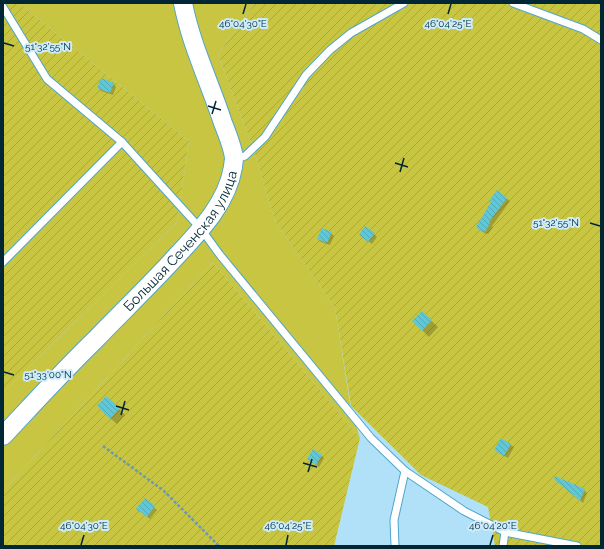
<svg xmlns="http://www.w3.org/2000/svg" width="604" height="549" font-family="Raleway,sans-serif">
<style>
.grass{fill:#c7c542}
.garden{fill:url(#garden-furrows)}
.shadow{fill:#0003}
.building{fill:url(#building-back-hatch)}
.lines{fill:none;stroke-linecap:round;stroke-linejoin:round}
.lane-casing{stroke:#50a6cb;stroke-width:9}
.secondary-casing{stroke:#50a6cb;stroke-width:20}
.path{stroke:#6d9aad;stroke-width:2.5;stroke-dasharray:3 2;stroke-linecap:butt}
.lane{stroke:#fff;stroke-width:7}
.secondary{stroke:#fff;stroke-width:18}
.ticks{fill:none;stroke:#012735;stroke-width:1.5}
.labels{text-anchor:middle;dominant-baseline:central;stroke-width:4;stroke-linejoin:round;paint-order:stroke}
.street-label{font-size:14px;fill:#012735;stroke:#ccebfb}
.ticks-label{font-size:10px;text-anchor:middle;fill:#012735;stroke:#ccebfb;stroke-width:4;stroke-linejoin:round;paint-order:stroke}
</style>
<defs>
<pattern id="garden-furrows" width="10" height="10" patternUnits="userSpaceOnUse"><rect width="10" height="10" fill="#c7c542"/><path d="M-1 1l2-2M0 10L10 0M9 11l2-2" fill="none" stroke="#a9a93a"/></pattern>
<pattern id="building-back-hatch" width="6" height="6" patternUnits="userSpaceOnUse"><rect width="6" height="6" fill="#5fc7d6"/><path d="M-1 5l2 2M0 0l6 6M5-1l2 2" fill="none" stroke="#51abb8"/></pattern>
</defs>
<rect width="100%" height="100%" fill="#b1e1f8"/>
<path class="grass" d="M19,3H255L218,54L254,151L275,221L335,308L351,410L360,438L213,262L3,491V393L177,222L189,141Z"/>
<g class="garden">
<path d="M3,3H19L189,141L177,222L3,393Z"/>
<path d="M255,3H601V546H495L488,507L421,475L351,406L335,308L275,221L254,151L218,54Z"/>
<path d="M213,262L360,438L334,546H3V491Z"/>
</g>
<g class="shadow">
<path d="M113,84L116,87L113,95L101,91L99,88Z"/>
<path d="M497,192L510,201L492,226L493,227L488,234L486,233V234L480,230Z"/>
<path d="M331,233L334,236L330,245L321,242L318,239Z"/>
<path d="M374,234L377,237L372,244L363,237Z"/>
<path d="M422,312L438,327L429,337L413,321Z"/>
<path d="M119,409L125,415L117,424L104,413Z"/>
<path d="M511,445L514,447L508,458L499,453L496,450Z"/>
<path d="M321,455L324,458L319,467L308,459Z"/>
<path d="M558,482L584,490L587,493L583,503Z"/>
<path d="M145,499L157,510L150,519L141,512Z"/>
</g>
<g class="building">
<path d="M101,78L114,83L110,93L97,88Z"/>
<path d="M497,190L507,198L489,222L490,223L485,232L483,230L482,232L476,227L491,202L489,201Z"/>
<path d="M365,226L375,233L368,242L359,235Z"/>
<path d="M322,228L332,232L327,243L317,239Z"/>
<path d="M422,311L432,320L422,331L412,321Z"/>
<path d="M106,396L120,408L110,419L97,406Z"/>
<path d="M501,438L511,444L504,456L494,450Z"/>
<path d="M313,449L322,455L316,465L307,459Z"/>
<path d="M555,476L585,489L580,501L554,479Z"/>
<path d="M145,498L155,506L147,517L136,509Z"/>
</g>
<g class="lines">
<defs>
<g id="lane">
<path d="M513,3L583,29L601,40"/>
<path d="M3,7L47,79L122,142L201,229L220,255L371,438L405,471L464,511L505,532L577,546"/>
<path d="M234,159L245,156L265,137L306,75L330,50L351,33L404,3"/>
<path d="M3,262L122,142"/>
<path d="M395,546L394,520L405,471"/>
<path d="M503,546L505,532"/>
</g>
<g id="secondary">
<path id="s1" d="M3,436C33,404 63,371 95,340C120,314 146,289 171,262C196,235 227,205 233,167C233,164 234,161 234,158C233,149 227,133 223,123C210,83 191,45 183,3"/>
</g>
</defs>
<use href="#lane" class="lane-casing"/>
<use href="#secondary" class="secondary-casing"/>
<path class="path" d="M103,446L164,491L219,546"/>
<use href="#lane" class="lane"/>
<use href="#secondary" class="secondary"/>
</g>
<path class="ticks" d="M243,14L246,4M448,14L451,4M4,43L14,46M208,106L221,110M212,114L216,101M395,163L408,167M400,172L404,158M590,223L600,226M4,372L14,375M116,406L129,410M121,415L125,401M303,463L317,467M308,472L312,459M81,545L84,535M286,545L288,535M490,545L493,535"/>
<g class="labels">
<g class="street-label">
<text stroke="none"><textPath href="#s1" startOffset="265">Большая Сеченская улица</textPath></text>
</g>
</g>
<g class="ticks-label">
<text x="243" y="27">46°04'30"E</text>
<text x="448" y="27">46°04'25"E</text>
<text x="48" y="50">51°32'55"N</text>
<text x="556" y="226">51°32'55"N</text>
<text x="48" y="378">51°33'00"N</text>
<text x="84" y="529">46°04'30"E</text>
<text x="288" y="529">46°04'25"E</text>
<text x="493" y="529">46°04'20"E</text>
</g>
<rect width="604" height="549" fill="none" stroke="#012735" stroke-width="8"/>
</svg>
